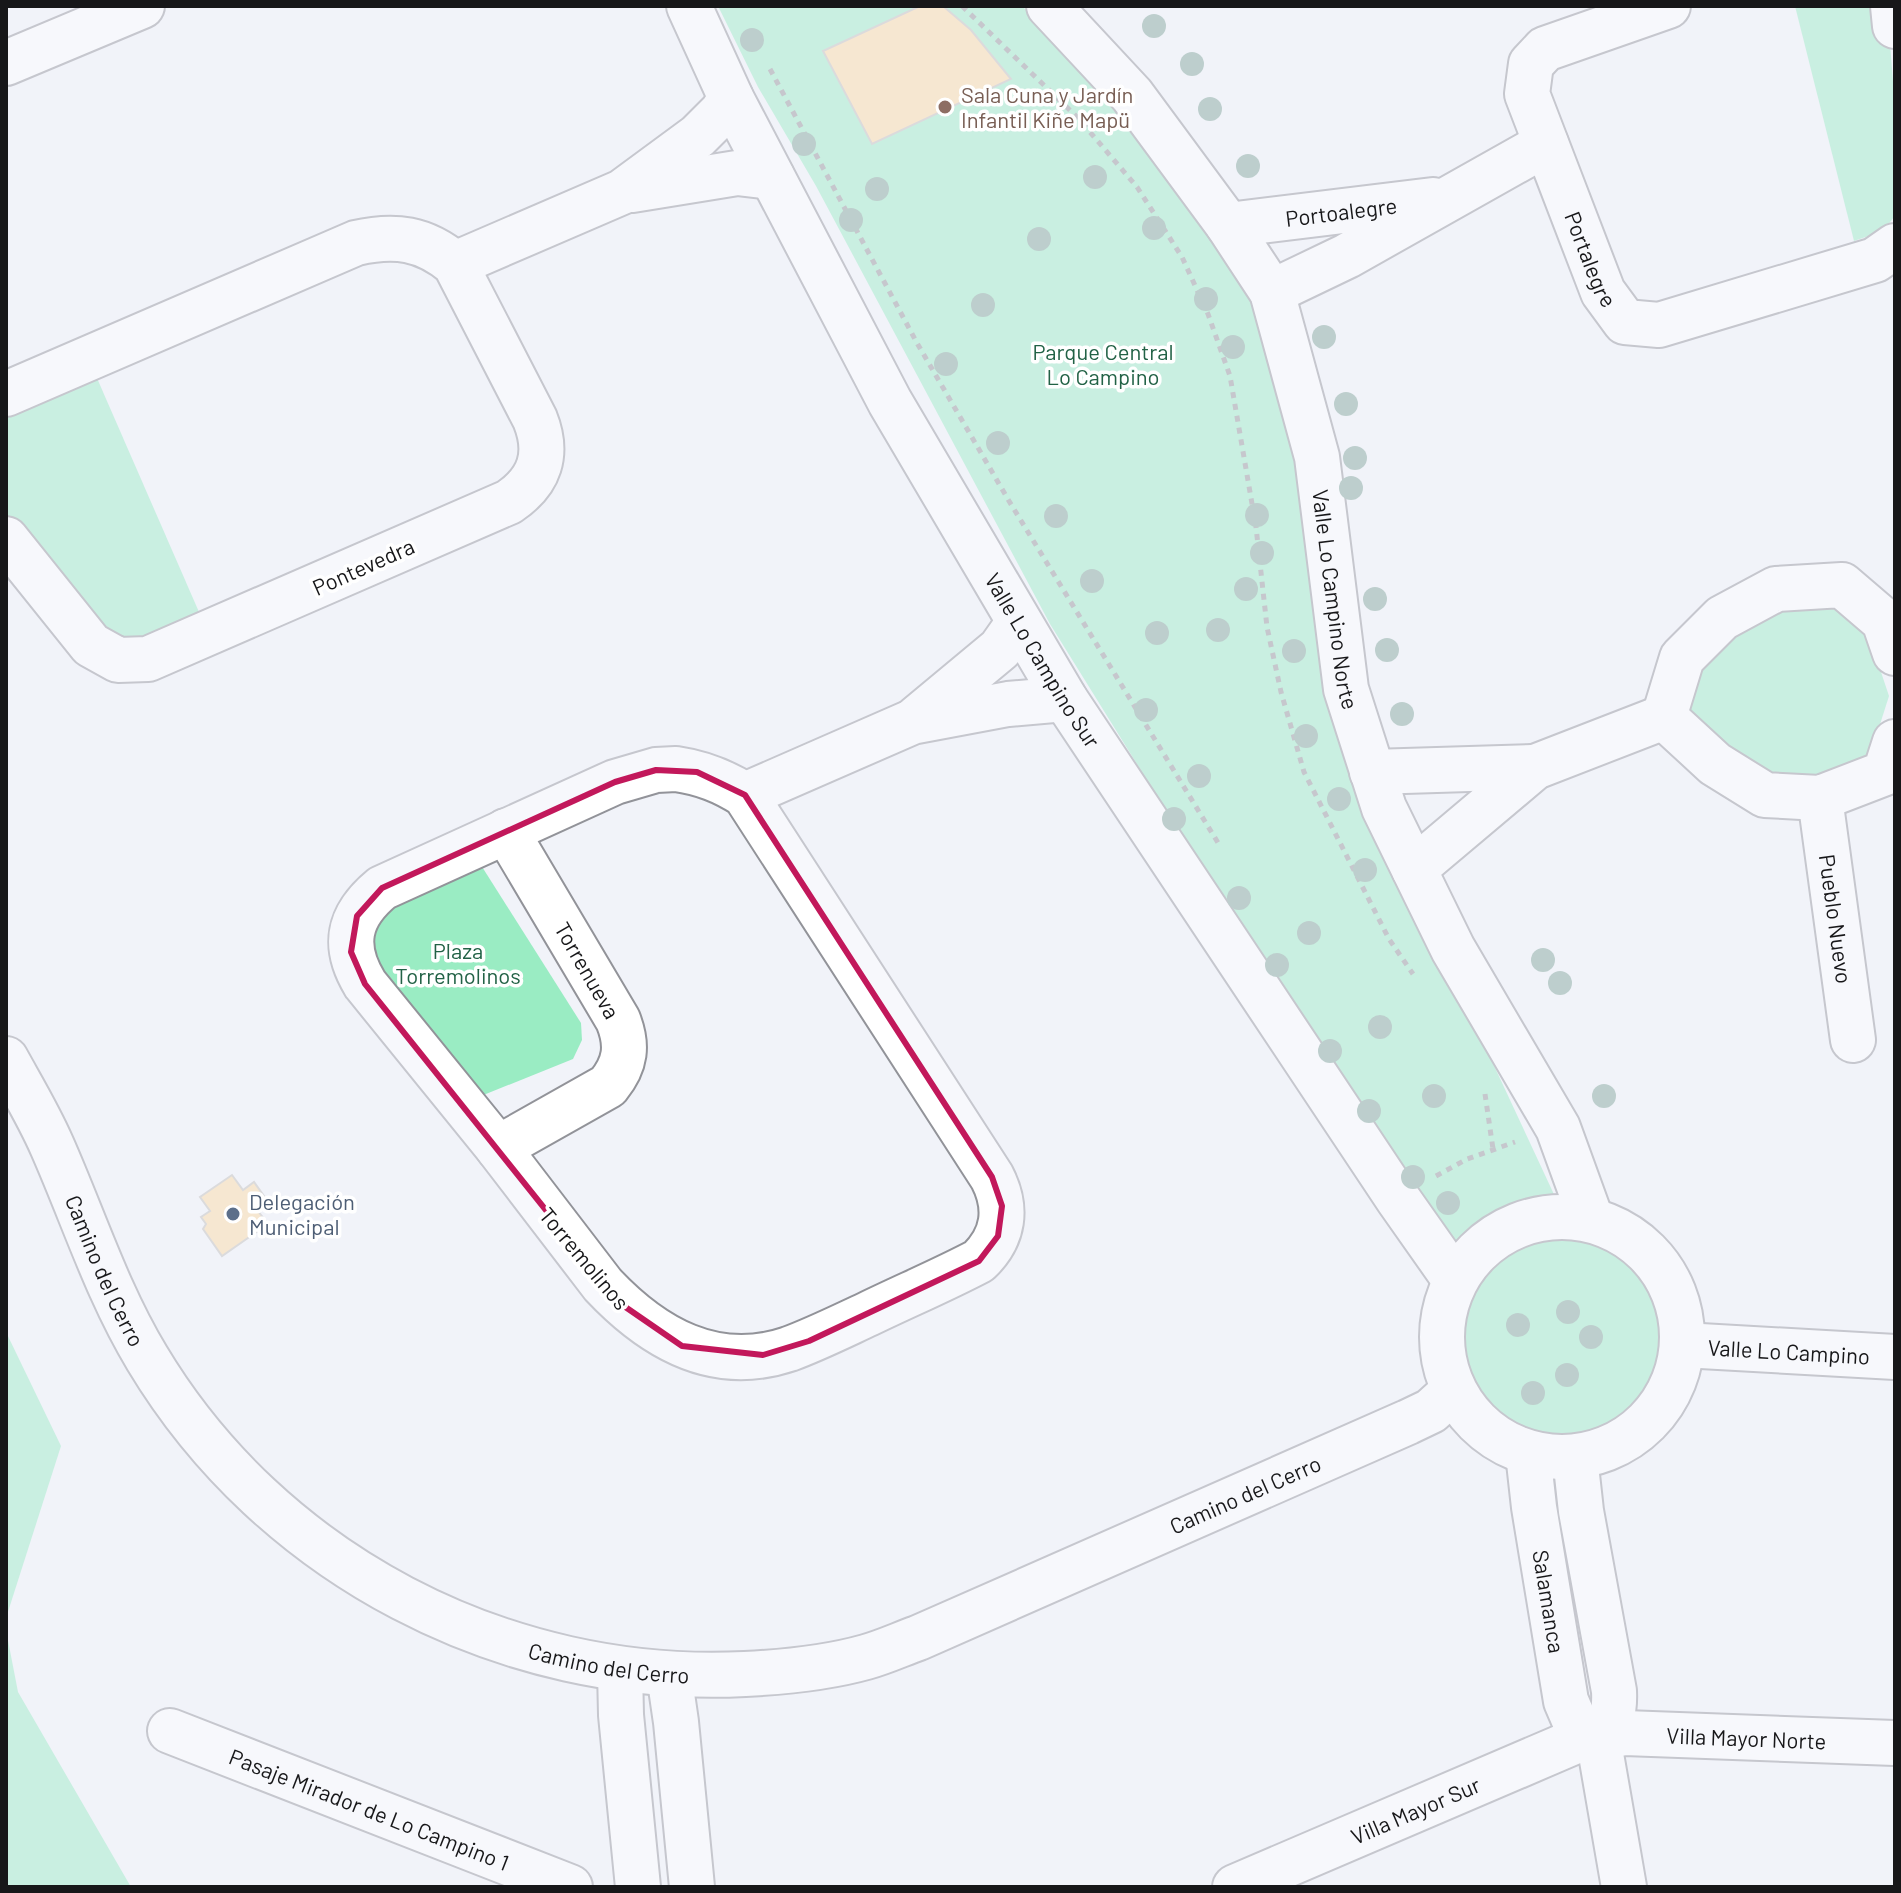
<svg xmlns="http://www.w3.org/2000/svg" width="1901" height="1893" font-family="Barlow,sans-serif">
<style>
.green{fill:#9aecc3}
.building{fill:#fdd9a0;stroke:#c1beb9;stroke-width:2}
.lines{fill:none;stroke-linecap:round;stroke-linejoin:round}
.minor-casing{stroke:#929399;stroke-width:48}
.path{stroke:#929397;stroke-width:5;stroke-dasharray:6 6;stroke-linecap:butt}
.minor{stroke:#fff;stroke-width:44}
.tree{fill:#7fa397}
.marked{fill:none;stroke:#c2185b;stroke-width:6;stroke-linejoin:round}
.education-dot{fill:#8d6e63;stroke:#fff;stroke-width:3}
.service-dot{fill:#5c6f8a;stroke:#fff;stroke-width:3}
.labels{text-anchor:middle;dominant-baseline:central;stroke-width:7;stroke-linejoin:round;paint-order:stroke}
.education-label{font-size:22px;fill:#785e54;stroke:#fff;text-anchor:start}
.street-label{font-size:22px;fill:#171719;stroke:#fff}
.park-label{font-size:22px;fill:#226246;stroke:#fff}
.service-label{font-size:22px;fill:#4e5e75;stroke:#fff;text-anchor:start}
</style>
<rect width="100%" height="100%" fill="#f1f3f9"/>
<g class="green">
<path d="M718,6H1022L1122,103L1259,295L1442,954L1558,1203L1541,1201L1480,1225L1452,1255L1284,1001L1050,624L816,186L758,87Z"/>
<path d="M1795,6H1885L1888,18L1895,107V215C1887,230 1869,236 1854,241Z"/>
<path d="M93,369L199,612L133,640L122,642L90,623L6,517V414Z"/>
<path d="M1832,603L1868,633L1889,696L1869,759L1814,780L1769,778L1685,713L1700,664L1733,630L1778,606Z"/>
<path d="M479,862L581,1023L582,1040L573,1059L481,1096L376,977L374,936L388,906Z"/>
<circle cx="1562" cy="1338" r="98"/>
<path d="M6,1332L61,1446L6,1618Z"/>
<path d="M6,1630L18,1692L131,1887H6Z"/>
</g>
<g class="building">
<path d="M920,6H943L971,30L1011,79L872,144L823,51Z"/>
<path d="M232,1175L243,1190L254,1182L269,1203L258,1211L268,1224L222,1256L203,1229L206,1224L201,1217L210,1211L200,1197Z"/>
</g>
<g class="lines">
<defs>
<g id="minor">
<path id="s1" d="M689,6L731,98L890,402L1065,699L1398,1199L1455,1280"/>
<path id="s2" d="M1049,6L1132,95L1228,225L1272,292L1317,457L1346,689L1384,808L1453,949L1558,1128L1591,1219"/>
<path id="s3" d="M1668,6L1545,49L1531,64L1527,94L1603,292L1625,322L1659,325L1875,260L1895,246"/>
<path d="M1893,6L1895,26"/>
<path d="M6,63L142,6"/>
<path d="M632,190L737,173L772,177"/>
<path id="s4" d="M1228,225L1433,200"/>
<path d="M455,264L622,192L698,136L722,112L731,98"/>
<path d="M1272,292L1347,256L1546,144"/>
<path d="M6,394L356,243C395,234 424,238 455,264L535,419C549,454 540,481 509,502L148,659L118,660L91,645L6,539"/>
<path d="M1664,717L1682,658L1722,618L1776,589L1842,585L1884,621L1895,653"/>
<path d="M1664,717L1715,764L1765,795L1820,798L1885,773L1895,742"/>
<path d="M917,718L1000,649L1019,622"/>
<path d="M676,769C703,773 723,781 745,795L992,1177C1008,1208 1004,1237 979,1261C943,1280 905,1296 868,1314C842,1326 816,1339 789,1349C715,1374 653,1338 603,1285L498,1148L365,984C342,946 348,916 382,888L615,782L656,770Z"/>
<path d="M1372,772L1535,767"/>
<path d="M745,795L912,722L1008,704L1065,699"/>
<path id="s5" d="M1820,798L1853,1040"/>
<path d="M1414,869L1535,767L1664,717"/>
<path id="s6" d="M6,1059C22,1088 39,1116 52,1146C83,1216 107,1292 147,1358C271,1565 505,1686 745,1674C785,1672 827,1668 866,1657C884,1652 901,1644 918,1638L1408,1422L1431,1411L1453,1391"/>
<path d="M498,1148L608,1086C626,1064 628,1045 618,1020L506,831"/>
<circle cx="1562" cy="1337" r="120"/>
<path id="s7" d="M1683,1345L1895,1357"/>
<path id="s8" d="M1528,1453L1534,1507L1566,1701L1575,1722L1598,1737"/>
<path d="M1575,1457L1581,1511L1614,1691C1615,1711 1612,1723 1598,1737"/>
<path d="M620,1670L621,1715L638,1887"/>
<path d="M669,1674L676,1722L692,1887"/>
<path id="s9" d="M170,1731L570,1887"/>
<path d="M1598,1737L1624,1887"/>
<path id="s10" d="M1235,1887L1555,1750L1576,1741L1625,1733L1895,1743"/>
</g>
</defs>
<use href="#minor" class="minor-casing"/>
<g class="path">
<path d="M962,6L1078,118L1137,187L1182,257L1208,314L1230,376L1256,527L1267,627L1281,692L1304,772L1389,939L1413,974"/>
<path d="M770,69L917,343L1009,501L1220,846"/>
<path d="M1485,1094L1493,1149"/>
<path d="M1436,1176L1467,1159L1515,1142"/>
</g>
<use href="#minor" class="minor"/>
</g>
<g class="tree">
<circle cx="1154" cy="26" r="12"/>
<circle cx="752" cy="40" r="12"/>
<circle cx="1192" cy="64" r="12"/>
<circle cx="1210" cy="109" r="12"/>
<circle cx="804" cy="144" r="12"/>
<circle cx="1248" cy="166" r="12"/>
<circle cx="1095" cy="177" r="12"/>
<circle cx="877" cy="189" r="12"/>
<circle cx="851" cy="220" r="12"/>
<circle cx="1154" cy="228" r="12"/>
<circle cx="1039" cy="239" r="12"/>
<circle cx="1206" cy="299" r="12"/>
<circle cx="983" cy="305" r="12"/>
<circle cx="1324" cy="337" r="12"/>
<circle cx="1233" cy="347" r="12"/>
<circle cx="946" cy="364" r="12"/>
<circle cx="1346" cy="404" r="12"/>
<circle cx="998" cy="443" r="12"/>
<circle cx="1355" cy="458" r="12"/>
<circle cx="1351" cy="488" r="12"/>
<circle cx="1257" cy="515" r="12"/>
<circle cx="1056" cy="516" r="12"/>
<circle cx="1262" cy="553" r="12"/>
<circle cx="1092" cy="581" r="12"/>
<circle cx="1246" cy="589" r="12"/>
<circle cx="1375" cy="599" r="12"/>
<circle cx="1218" cy="630" r="12"/>
<circle cx="1157" cy="633" r="12"/>
<circle cx="1387" cy="650" r="12"/>
<circle cx="1294" cy="651" r="12"/>
<circle cx="1146" cy="710" r="12"/>
<circle cx="1402" cy="714" r="12"/>
<circle cx="1306" cy="736" r="12"/>
<circle cx="1199" cy="776" r="12"/>
<circle cx="1339" cy="799" r="12"/>
<circle cx="1174" cy="819" r="12"/>
<circle cx="1365" cy="870" r="12"/>
<circle cx="1239" cy="898" r="12"/>
<circle cx="1309" cy="933" r="12"/>
<circle cx="1543" cy="960" r="12"/>
<circle cx="1277" cy="965" r="12"/>
<circle cx="1560" cy="983" r="12"/>
<circle cx="1380" cy="1027" r="12"/>
<circle cx="1330" cy="1051" r="12"/>
<circle cx="1434" cy="1096" r="12"/>
<circle cx="1604" cy="1096" r="12"/>
<circle cx="1369" cy="1111" r="12"/>
<circle cx="1413" cy="1177" r="12"/>
<circle cx="1448" cy="1203" r="12"/>
<circle cx="1568" cy="1312" r="12"/>
<circle cx="1518" cy="1325" r="12"/>
<circle cx="1591" cy="1337" r="12"/>
<circle cx="1567" cy="1375" r="12"/>
<circle cx="1533" cy="1393" r="12"/>
</g>
<path d="M0 0H1901V1893H0ZM656,770L697,772L745,795L992,1177L1002,1206L998,1236L979,1261L809,1341L763,1355L682,1346L621,1304L365,984L351,952L357,916L382,888L615,782Z" fill="#f1f3f9" fill-opacity=".55" fill-rule="evenodd"/>
<path class="marked" d="M656,770L697,772L745,795L992,1177L1002,1206L998,1236L979,1261L809,1341L763,1355L682,1346L621,1304L365,984L351,952L357,916L382,888L615,782Z"/>
<circle class="education-dot" cx="945" cy="107" r="8"/>
<circle class="service-dot" cx="233" cy="1214" r="8"/>
<g class="labels">
<g class="education-label">
<text x="961" y="94">Sala Cuna y Jardín<tspan x="961" dy="25">Infantil Kiñe Mapü</tspan></text>
</g>
<g class="street-label">
<text stroke="none"><textPath href="#s4" startOffset="114">Portoalegre</textPath></text>
<text stroke="none"><textPath href="#s3" startOffset="358">Portalegre</textPath></text>
<text transform="translate(363 566) rotate(-24)">Pontevedra</text>
<text stroke="none"><textPath href="#s2" startOffset="678">Valle Lo Campino Norte</textPath></text>
<text stroke="none"><textPath href="#s1" startOffset="744">Valle Lo Campino Sur</textPath></text>
<text stroke="none"><textPath href="#s5" startOffset="122">Pueblo Nuevo</textPath></text>
<text transform="translate(588 970) rotate(60)">Torrenueva</text>
<text transform="translate(585 1258) rotate(50)">Torremolinos</text>
<text stroke="none"><textPath href="#s6" startOffset="234">Camino del Cerro</textPath></text>
<text stroke="none"><textPath href="#s7" startOffset="106">Valle Lo Campino</textPath></text>
<text stroke="none"><textPath href="#s6" startOffset="1576">Camino del Cerro</textPath></text>
<text stroke="none"><textPath href="#s8" startOffset="150">Salamanca</textPath></text>
<text stroke="none"><textPath href="#s6" startOffset="904">Camino del Cerro</textPath></text>
<text stroke="none"><textPath href="#s10" startOffset="542">Villa Mayor Norte</textPath></text>
<text stroke="none"><textPath href="#s9" startOffset="214">Pasaje Mirador de Lo Campino 1</textPath></text>
<text stroke="none"><textPath href="#s10" startOffset="196">Villa Mayor Sur</textPath></text>
</g>
<g class="park-label">
<text x="1103" y="351">Parque Central<tspan x="1103" dy="25">Lo Campino</tspan></text>
<text x="458" y="950">Plaza<tspan x="458" dy="25">Torremolinos</tspan></text>
</g>
<g class="service-label">
<text x="249" y="1201">Delegación<tspan x="249" dy="25">Municipal</tspan></text>
</g>
</g>
<rect width="1901" height="1893" fill="none" stroke="#171719" stroke-width="16"/>
</svg>
